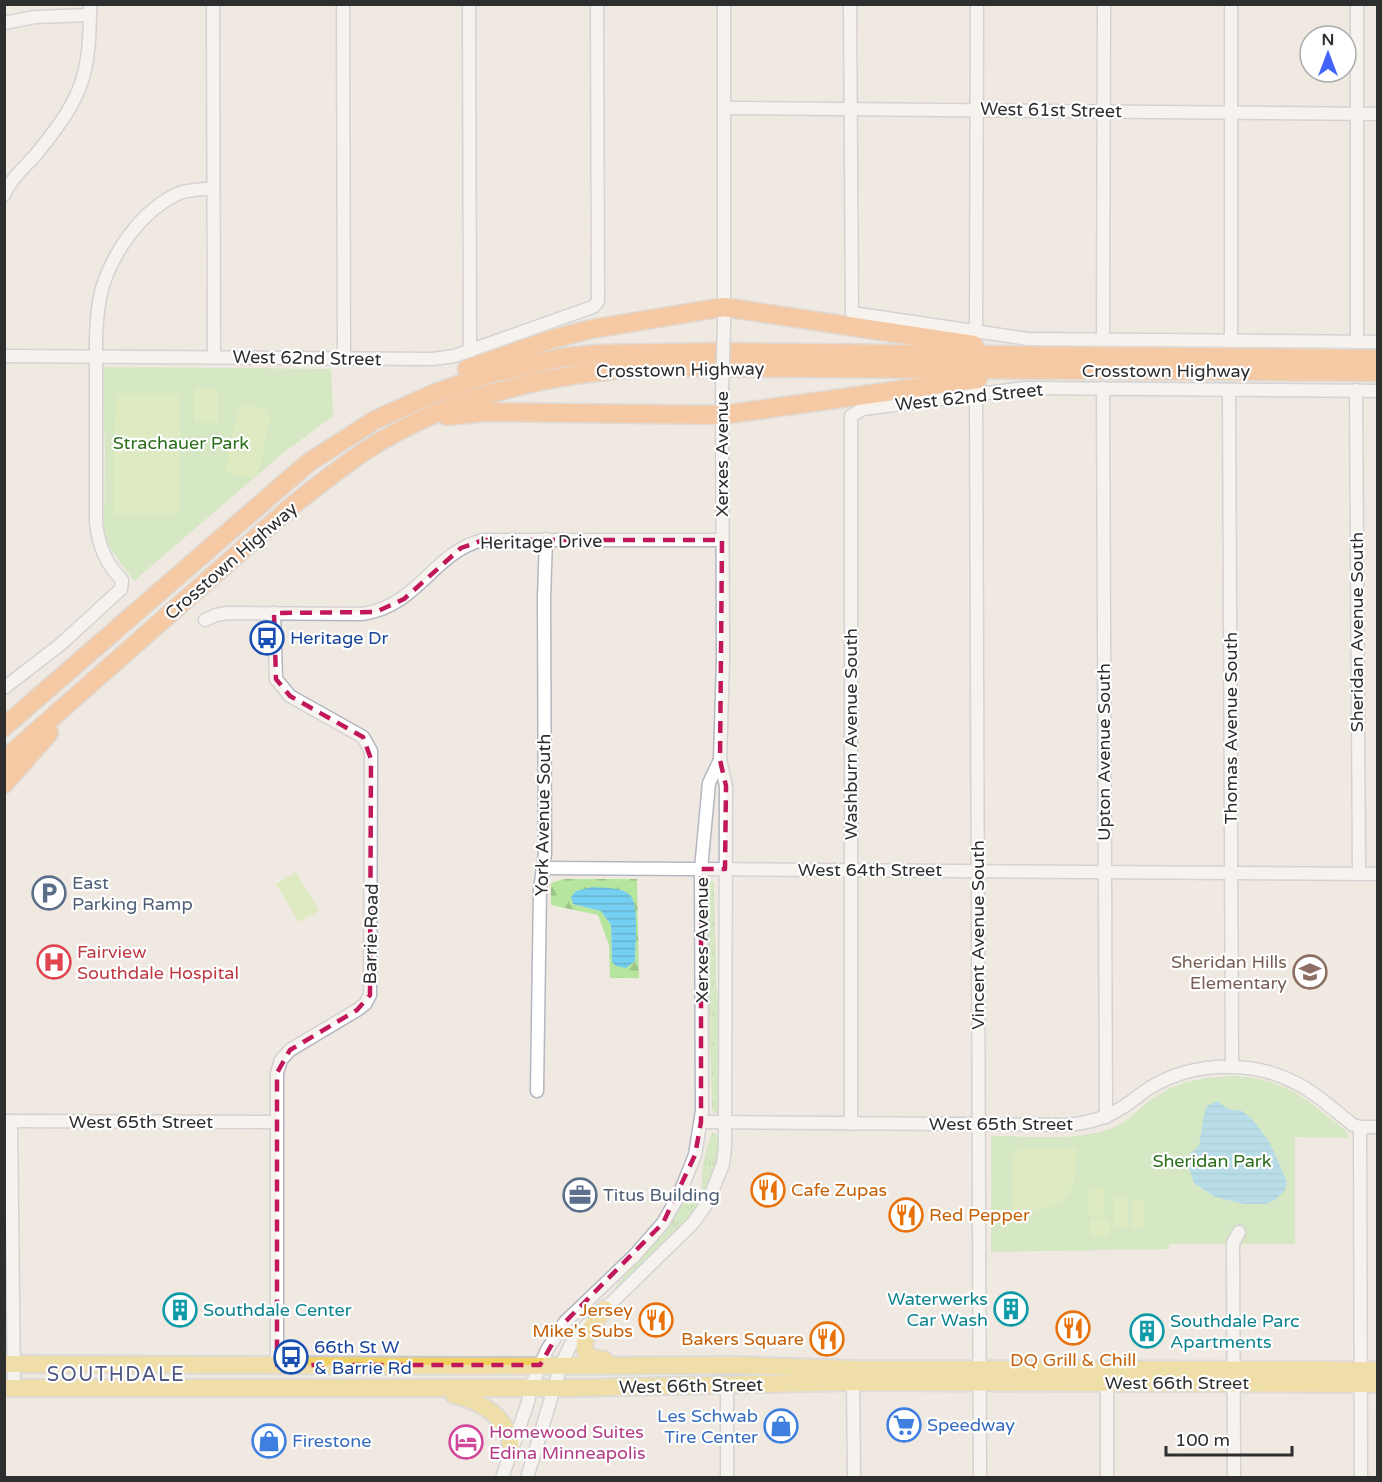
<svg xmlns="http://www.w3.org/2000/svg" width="1382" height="1482" font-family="'Varela Round',sans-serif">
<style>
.grass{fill:url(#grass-tufts)}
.forest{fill:url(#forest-firs);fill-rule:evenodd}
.park{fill:#b6e59e}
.pitch{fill:#c9ec9a}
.water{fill:url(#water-rules)}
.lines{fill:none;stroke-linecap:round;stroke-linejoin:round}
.minor-casing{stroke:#b4b7c1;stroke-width:15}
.major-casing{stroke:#c9c9c9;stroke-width:20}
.highway-casing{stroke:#c9c9c9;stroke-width:21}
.minor{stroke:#fff;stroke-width:12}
.major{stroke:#f2d163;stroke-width:16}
.highway{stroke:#ffa35c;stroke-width:18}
.minor-bridge-casing{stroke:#b4b7c1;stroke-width:15;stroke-linecap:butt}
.minor-bridge{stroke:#fff;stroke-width:12}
.marked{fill:none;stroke:#c2185b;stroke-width:4.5;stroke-dasharray:12 8;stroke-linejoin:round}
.labels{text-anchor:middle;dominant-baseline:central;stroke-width:4.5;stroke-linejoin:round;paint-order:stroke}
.street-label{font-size:18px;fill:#2e2e2e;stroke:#fff}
.park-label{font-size:18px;fill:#2c6e1b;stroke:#fff}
.transit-label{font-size:18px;fill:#164399;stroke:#fff;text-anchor:start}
.service-label{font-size:18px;fill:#4e5e75;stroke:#fff;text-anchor:start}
.health-label{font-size:18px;fill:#be3a42;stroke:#fff;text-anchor:start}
.education-label{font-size:18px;fill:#785e54;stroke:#fff;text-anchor:end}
.food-label{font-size:18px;fill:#c56008;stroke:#fff;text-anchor:start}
.culture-label{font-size:18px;fill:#0d838f;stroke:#fff;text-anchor:start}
.shop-label{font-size:18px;fill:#366cbe;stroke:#fff;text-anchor:start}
.hotel-label{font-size:18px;fill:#b23c85;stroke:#fff;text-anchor:start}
.neighbourhood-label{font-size:20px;letter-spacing:1.5px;fill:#4d5680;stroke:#fff}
</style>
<defs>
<pattern id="grass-tufts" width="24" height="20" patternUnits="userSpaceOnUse" patternTransform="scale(1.5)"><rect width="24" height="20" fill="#b6e59e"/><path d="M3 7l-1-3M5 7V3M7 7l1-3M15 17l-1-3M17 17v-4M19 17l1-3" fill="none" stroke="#9dc588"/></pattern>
<pattern id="forest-firs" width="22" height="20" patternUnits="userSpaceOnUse" patternTransform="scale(1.5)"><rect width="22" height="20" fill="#b6e59e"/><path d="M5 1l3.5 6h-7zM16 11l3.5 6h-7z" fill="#9dc588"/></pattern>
<pattern id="water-rules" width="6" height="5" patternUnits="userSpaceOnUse" patternTransform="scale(1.5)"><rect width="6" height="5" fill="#75cff0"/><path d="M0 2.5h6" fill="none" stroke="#66b2ce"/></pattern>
</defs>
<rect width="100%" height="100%" fill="#efe9e1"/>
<g class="grass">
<path d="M708,881L714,882L716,974L720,1040V1111L717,1113H714L712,1108C711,1033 700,956 708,881Z"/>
<path d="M712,1133L717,1134C724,1151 714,1181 705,1196C697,1184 706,1146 712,1133Z"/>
<path d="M689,1190L692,1192L699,1206L690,1219L619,1290L615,1287L655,1241L687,1192Z"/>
</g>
<path class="forest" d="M564,879H637L639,978H610L609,945L598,915L551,905V883ZM634,901L636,926L635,960L612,962L611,925L601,911L573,904Z"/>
<g class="park">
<path d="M102,367L331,369L333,416L282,454L134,581L111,550L104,534L105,449Z"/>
<path d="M1236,1076C1288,1080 1307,1100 1346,1131L1349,1138L1295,1137V1244H1169V1249L991,1252V1136C1027,1136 1073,1141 1107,1130C1125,1125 1134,1113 1148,1102C1175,1081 1203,1077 1236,1076Z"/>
</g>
<g class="pitch">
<path d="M194,387L218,388V422H194Z"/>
<path d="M115,393L180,394L179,514H114Z"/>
<path d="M247,405C257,408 266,407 270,419L259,471L256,476C245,479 234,477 225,470L237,411L241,407Z"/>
<path d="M296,872L319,911L299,922L276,884Z"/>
<path d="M1020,1148H1077C1079,1197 1061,1213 1012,1211L1013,1154Z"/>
<rect x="1089" y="1187" width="16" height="28"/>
<rect x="1114" y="1198" width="14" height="30"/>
<path d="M1132,1199H1145V1228H1131Z"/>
<path d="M1090,1218H1109L1110,1237H1090Z"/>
</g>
<g class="water">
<path d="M592,887C603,888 620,887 629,894C640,902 635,947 635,961L626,968L616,966L612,962L611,925L601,911L573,904L571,897L576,891Z"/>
<path d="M1217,1101L1228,1109L1242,1111L1252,1119L1268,1140L1277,1158L1287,1182L1285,1190L1276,1199L1266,1204H1244L1215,1197L1194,1183L1189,1168L1190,1154L1199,1146L1204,1115L1207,1106Z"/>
</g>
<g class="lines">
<defs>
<g id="minor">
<path d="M213,4L214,356"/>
<path d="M343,4L344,358"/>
<path d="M469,4L470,351"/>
<path d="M724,4V324"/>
<path d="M850,4L852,313L1028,339L1378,342"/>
<path d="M1231,4V341"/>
<path d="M4,23L35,17L90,15"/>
<path d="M724,108L1378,114"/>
<path d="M4,195C11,177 27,166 38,152C83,96 90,76 90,4"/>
<path d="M976,332L977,4"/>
<path d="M1103,340L1104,4"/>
<path d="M1357,342V4"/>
<path d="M4,356L433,359L454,356L593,307L598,301L597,4"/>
<path d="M1103,388L1106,1117"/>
<path d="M1229,390L1232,1067"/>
<path d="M1356,390L1359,874"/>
<path d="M976,393L980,1478"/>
<path d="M274,613L276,679L290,696L363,737L371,751V759L370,995L365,1004L357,1010L290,1050L281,1060L277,1073V1365"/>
<path d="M205,620L216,615L227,613L362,614C419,606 433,552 483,540H722"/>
<path d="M4,688L61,644L121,589L122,580C106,564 99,547 96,523V335C97,318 98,301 103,285C115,249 142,211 177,194C187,189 202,190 213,188"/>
<path d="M543,868L1378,874"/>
<path d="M537,1091L540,889L545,854L544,597L546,539"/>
<path d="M4,1121L277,1122"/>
<path d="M11,1121L14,1388"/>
<path d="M701,1122L1067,1125C1087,1123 1105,1119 1123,1107C1133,1101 1142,1092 1153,1086C1194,1062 1251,1060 1294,1082C1315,1092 1334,1110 1353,1125L1360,1127H1378"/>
<path d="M851,1124V416L863,409L1025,388L1378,391"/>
<path d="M1360,1127L1361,1478"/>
<path d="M600,1314L693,1223L708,1202L723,1164L725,1147L726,786L720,760L723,659L722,391"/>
<path d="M853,1376L854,1478"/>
<path d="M1107,1377V1478"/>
<path d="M727,1384V1478"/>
<path d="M502,1478L528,1402L531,1387L547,1350L565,1322L635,1255L663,1223L679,1195L695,1155L702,1111L701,869L709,783L720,760"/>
<path d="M527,1478L561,1365L571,1344L587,1325"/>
<path d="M1234,1478L1233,1243L1239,1232"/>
</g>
<g id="major">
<path d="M605,1309C595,1323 577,1339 588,1357L605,1360"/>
<path d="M4,1364L477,1366L735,1365L853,1369L1378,1370"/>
<path d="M4,1388H573L853,1382L1378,1384"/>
<path d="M454,1395C481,1401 510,1418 511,1449"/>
</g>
<g id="highway">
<path d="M467,369L552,339L592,329L724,307L974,345"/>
<path d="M447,416L487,412L722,415L978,379"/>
<path d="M4,727L308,463L375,420L433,394L492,373L559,358L595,354L720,352L1378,359"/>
<path d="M4,760L292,506C317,486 342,466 368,449C454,394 555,372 655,367L1378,372"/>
<path d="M4,784L49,733"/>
</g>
</defs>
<use href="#minor" class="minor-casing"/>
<use href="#major" class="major-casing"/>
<use href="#highway" class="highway-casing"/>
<use href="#minor" class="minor"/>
<use href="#major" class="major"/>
<use href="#highway" class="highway"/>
<defs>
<path id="minor-bridge" d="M722,391L724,324"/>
</defs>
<use href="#minor-bridge" class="minor-bridge-casing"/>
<use href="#minor-bridge" class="minor-bridge"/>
</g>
<path d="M0 0H1382V1482H0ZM483,540H722L720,760L726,786L725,869H701V1122L695,1155L663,1223L565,1322L540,1365H277V1073L290,1050L357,1010L370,995L371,759L363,737L290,696L276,679L274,613L376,612L404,599L461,548Z" fill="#efe9e1" fill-opacity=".55" fill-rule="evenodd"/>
<path class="marked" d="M483,540H722L720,760L726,786L725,869H701V1122L695,1155L663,1223L565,1322L540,1365H277V1073L290,1050L357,1010L370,995L371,759L363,737L290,696L276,679L274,613L376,612L404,599L461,548Z"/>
<defs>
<symbol id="bus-ring" viewBox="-11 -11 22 22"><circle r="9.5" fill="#fff" stroke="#1a4fb4" stroke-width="1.5"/><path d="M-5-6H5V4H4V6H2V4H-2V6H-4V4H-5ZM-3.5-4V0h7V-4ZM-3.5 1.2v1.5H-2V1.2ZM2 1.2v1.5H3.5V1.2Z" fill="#1a4fb4"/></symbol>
<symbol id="parking-ring" viewBox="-11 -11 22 22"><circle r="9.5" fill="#fff" stroke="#5c6f8a" stroke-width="1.5"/><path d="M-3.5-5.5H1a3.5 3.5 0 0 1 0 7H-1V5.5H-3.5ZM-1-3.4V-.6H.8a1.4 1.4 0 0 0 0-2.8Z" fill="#5c6f8a"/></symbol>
<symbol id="hospital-ring" viewBox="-11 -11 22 22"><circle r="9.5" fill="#fff" stroke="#e0444e" stroke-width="1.5"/><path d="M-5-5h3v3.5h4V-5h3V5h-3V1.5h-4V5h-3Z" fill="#e0444e"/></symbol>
<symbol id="school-ring" viewBox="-11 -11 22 22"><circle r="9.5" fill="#fff" stroke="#8d6e63" stroke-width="1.5"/><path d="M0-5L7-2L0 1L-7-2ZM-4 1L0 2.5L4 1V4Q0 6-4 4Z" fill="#8d6e63"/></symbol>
<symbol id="restaurant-ring" viewBox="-11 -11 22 22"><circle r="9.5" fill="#fff" stroke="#e8710a" stroke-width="1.5"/><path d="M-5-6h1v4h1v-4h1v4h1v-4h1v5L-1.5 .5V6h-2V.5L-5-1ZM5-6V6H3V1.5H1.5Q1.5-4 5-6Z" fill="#e8710a"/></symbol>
<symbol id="office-ring" viewBox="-11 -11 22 22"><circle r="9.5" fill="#fff" stroke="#5c6f8a" stroke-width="1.5"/><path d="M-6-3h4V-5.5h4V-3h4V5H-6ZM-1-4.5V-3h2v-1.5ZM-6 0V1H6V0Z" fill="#5c6f8a"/></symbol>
<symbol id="building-ring" viewBox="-11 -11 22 22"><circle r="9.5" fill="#fff" stroke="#0f9aa8" stroke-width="1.5"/><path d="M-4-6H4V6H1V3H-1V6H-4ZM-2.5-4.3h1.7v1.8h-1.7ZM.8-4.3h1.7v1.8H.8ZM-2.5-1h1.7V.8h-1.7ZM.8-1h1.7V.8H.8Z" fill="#0f9aa8"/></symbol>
<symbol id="supermarket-ring" viewBox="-11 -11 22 22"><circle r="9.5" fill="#fff" stroke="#3f7fe0" stroke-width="1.5"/><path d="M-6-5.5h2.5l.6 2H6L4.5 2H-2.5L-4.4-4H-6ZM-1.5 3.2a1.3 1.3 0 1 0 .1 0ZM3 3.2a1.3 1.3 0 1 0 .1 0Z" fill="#3f7fe0"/></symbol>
<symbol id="shop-ring" viewBox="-11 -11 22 22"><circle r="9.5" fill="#fff" stroke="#3f7fe0" stroke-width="1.5"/><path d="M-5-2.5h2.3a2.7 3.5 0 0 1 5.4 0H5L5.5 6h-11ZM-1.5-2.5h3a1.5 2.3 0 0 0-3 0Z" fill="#3f7fe0"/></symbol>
<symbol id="hotel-ring" viewBox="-11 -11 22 22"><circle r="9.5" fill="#fff" stroke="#d1479c" stroke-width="1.5"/><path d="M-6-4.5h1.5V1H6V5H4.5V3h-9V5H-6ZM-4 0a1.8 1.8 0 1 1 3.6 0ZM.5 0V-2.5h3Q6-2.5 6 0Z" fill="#d1479c"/></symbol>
</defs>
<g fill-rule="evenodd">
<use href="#bus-ring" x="248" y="619" width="38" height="38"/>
<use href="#parking-ring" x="30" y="874" width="38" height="38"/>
<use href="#hospital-ring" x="35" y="943" width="38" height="38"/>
<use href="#school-ring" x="1291" y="953" width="38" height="38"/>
<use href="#restaurant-ring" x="749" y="1171" width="38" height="38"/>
<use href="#office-ring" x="561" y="1176" width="38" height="38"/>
<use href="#restaurant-ring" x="887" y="1196" width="38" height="38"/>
<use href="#building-ring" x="992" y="1290" width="38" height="38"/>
<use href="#building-ring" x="161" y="1291" width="38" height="38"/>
<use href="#restaurant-ring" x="637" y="1301" width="38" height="38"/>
<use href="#restaurant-ring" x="1054" y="1309" width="38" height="38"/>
<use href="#building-ring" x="1128" y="1312" width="38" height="38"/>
<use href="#restaurant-ring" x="808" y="1320" width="38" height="38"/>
<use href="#bus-ring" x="272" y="1338" width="38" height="38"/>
<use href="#supermarket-ring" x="885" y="1406" width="38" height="38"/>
<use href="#shop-ring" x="762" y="1407" width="38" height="38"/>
<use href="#shop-ring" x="250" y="1422" width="38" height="38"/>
<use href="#hotel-ring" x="447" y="1423" width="38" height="38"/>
</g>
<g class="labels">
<g class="street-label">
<text transform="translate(1051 110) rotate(1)">West 61st Street</text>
<text transform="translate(307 358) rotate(1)">West 62nd Street</text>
<text transform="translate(680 370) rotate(-1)">Crosstown Highway</text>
<text x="1166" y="371">Crosstown Highway</text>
<text transform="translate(969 397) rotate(-6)">West 62nd Street</text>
<text transform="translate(722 454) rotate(-90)">Xerxes Avenue</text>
<text transform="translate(541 542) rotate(-1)">Heritage Drive</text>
<text transform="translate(231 561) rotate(-41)">Crosstown Highway</text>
<text transform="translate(1357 632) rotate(-90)">Sheridan Avenue South</text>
<text transform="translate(1231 728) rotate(-90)">Thomas Avenue South</text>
<text transform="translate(851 734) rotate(-90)">Washburn Avenue South</text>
<text transform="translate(1104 752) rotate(-90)">Upton Avenue South</text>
<text transform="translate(543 815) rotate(-89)">York Avenue South</text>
<text x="870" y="870">West 64th Street</text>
<text transform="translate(371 934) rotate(-89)">Barrie Road</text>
<text transform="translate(978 935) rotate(-90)">Vincent Avenue South</text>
<text transform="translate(702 940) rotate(-90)">Xerxes Avenue</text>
<text x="141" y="1122">West 65th Street</text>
<text x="1001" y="1124">West 65th Street</text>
<text x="1177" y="1383">West 66th Street</text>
<text transform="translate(691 1386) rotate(-1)">West 66th Street</text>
</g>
<g class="park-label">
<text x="181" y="443">Strachauer Park</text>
<text x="1212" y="1161">Sheridan Park</text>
</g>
<g class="transit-label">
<text x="290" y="638">Heritage Dr</text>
<text x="314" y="1347">66th St W<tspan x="314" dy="21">&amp; Barrie Rd</tspan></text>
</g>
<g class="service-label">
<text x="72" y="883">East<tspan x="72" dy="21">Parking Ramp</tspan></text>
<text x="603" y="1195">Titus Building</text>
</g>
<g class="health-label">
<text x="77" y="952">Fairview<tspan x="77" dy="21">Southdale Hospital</tspan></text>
</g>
<g class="education-label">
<text x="1287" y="962">Sheridan Hills<tspan x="1287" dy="21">Elementary</tspan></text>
</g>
<g class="food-label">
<text x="791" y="1190">Cafe Zupas</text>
<text x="929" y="1215">Red Pepper</text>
<text x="633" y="1310" text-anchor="end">Jersey<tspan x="633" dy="21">Mike's Subs</tspan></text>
<text x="804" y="1339" text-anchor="end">Bakers Square</text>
<text x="1073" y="1360" text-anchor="middle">DQ Grill &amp; Chill</text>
</g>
<g class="culture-label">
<text x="988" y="1299" text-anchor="end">Waterwerks<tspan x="988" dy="21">Car Wash</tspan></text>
<text x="203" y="1310">Southdale Center</text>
<text x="1170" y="1321">Southdale Parc<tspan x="1170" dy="21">Apartments</tspan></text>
</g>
<g class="shop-label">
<text x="758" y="1416" text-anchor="end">Les Schwab<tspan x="758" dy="21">Tire Center</tspan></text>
<text x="927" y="1425">Speedway</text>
<text x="292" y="1441">Firestone</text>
</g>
<g class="hotel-label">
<text x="489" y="1432">Homewood Suites<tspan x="489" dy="21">Edina Minneapolis</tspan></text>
</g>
<g class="neighbourhood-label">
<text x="116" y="1375">SOUTHDALE</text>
</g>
</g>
<rect width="1382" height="1482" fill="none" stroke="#2e2e2e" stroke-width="12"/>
<g transform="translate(1328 54)"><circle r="28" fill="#ffffff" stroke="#ababab" stroke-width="1.5"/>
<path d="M0-4.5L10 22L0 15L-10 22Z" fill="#4264fb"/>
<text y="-9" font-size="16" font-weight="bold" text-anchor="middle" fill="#2e2e2e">N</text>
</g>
<path d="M1166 1446v9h126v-9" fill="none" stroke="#2e2e2e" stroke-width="3"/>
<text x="1175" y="1446" font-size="18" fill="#2e2e2e" stroke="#ffffff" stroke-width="4.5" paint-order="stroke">100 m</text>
</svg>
